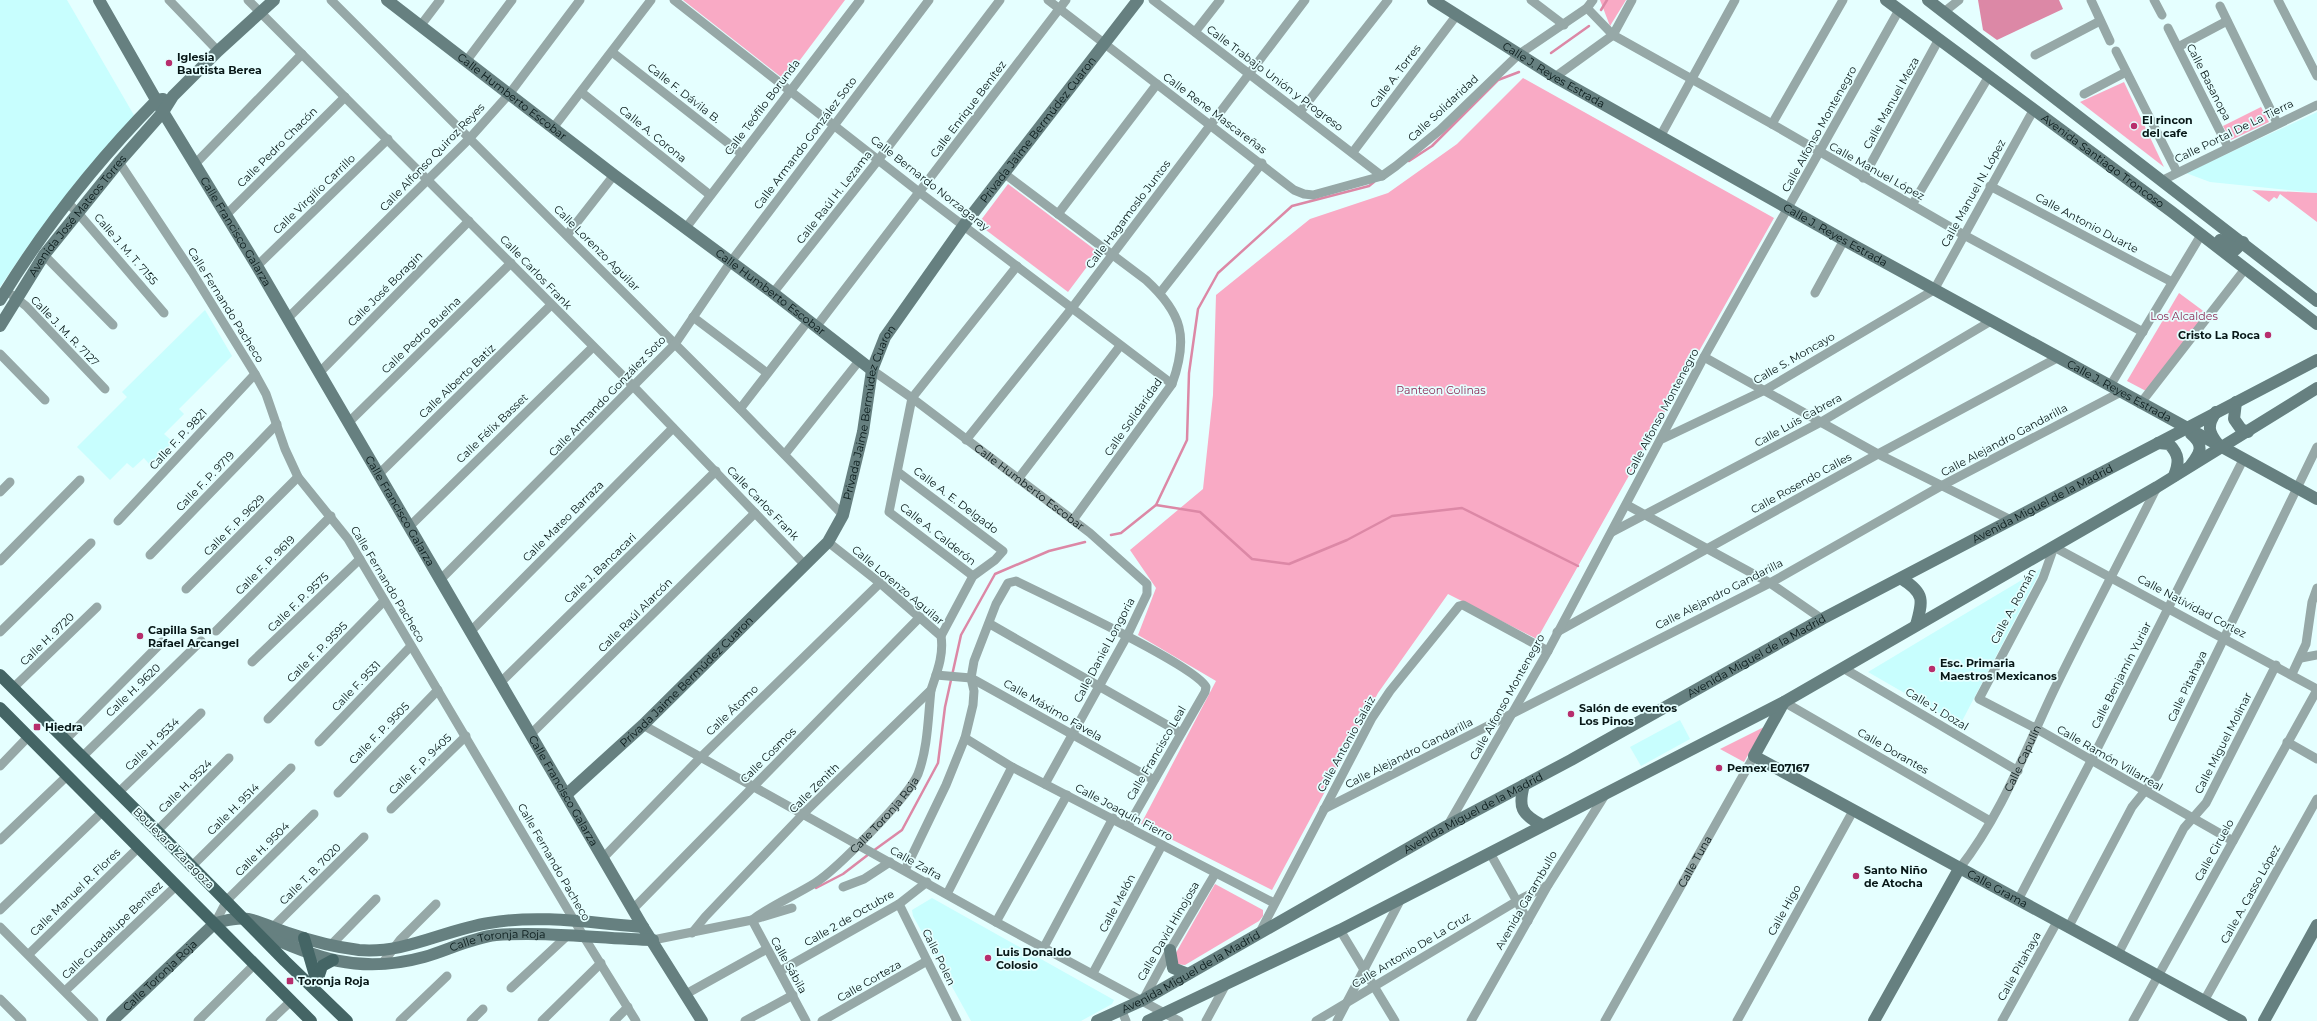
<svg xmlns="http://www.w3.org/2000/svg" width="2317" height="1021" font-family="Montserrat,sans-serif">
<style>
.built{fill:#c8fefe}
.green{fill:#f9aac5}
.water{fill:#dc88a6}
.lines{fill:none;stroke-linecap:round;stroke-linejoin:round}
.stream{stroke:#dc88a6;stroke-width:2.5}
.street{stroke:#96a8a7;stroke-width:9}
.secondary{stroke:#668080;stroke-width:12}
.primary{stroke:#446565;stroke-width:12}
.poi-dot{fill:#b72e6d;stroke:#e5ffff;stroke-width:1.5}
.labels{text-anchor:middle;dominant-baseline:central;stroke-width:3.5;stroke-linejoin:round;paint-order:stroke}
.poi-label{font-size:11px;font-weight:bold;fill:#071717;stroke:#e5ffff;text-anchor:start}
.street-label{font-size:11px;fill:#071717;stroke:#e5ffff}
.park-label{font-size:11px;fill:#8c2a55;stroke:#e5ffff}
</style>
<rect width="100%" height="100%" fill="#e5ffff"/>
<g class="built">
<path d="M0,0H67L135,117L28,246L0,287Z"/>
<path d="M2317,112V193L2210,182L2186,173Z"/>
<path d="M205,310L232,356L179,409L184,414L164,434L173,442L150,465L144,458L133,468L127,463L110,480L77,447L127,397L122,392Z"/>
<path d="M2042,568L1960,725L1868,672L1963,615Z"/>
<path d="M1680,720L1690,739L1641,766L1630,747Z"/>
<path d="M932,898L1114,1000L1112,1004L1081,1021H971L913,916L912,910Z"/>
</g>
<g class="green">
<path d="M683,0H845L785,80Z"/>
<path d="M1600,0H1626L1610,26Z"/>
<path d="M1523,78L1774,218L1537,639L1448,594L1378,693L1272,890L1141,824L1216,681L1138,635L1156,588L1130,550L1203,489L1213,395L1216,295L1310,219L1388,193L1457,144Z"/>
<path d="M2124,82L2164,167L2080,102Z"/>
<path d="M2261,107L2269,122L2231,140L2223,126Z"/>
<path d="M1008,184L1098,252L1068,292L978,224Z"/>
<path d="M2252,190L2317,193V222L2280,194L2277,199L2274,197L2269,202Z"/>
<path d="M2179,293L2206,313L2146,391L2127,381Z"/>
<path d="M1764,727L1744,762L1720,749Z"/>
<path d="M1215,884L1263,910V916L1259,921L1185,965L1175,964L1173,958Z"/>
</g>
<path class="water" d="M1978,0H2059L2063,9L1997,40L1983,30Z"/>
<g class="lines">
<g class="stream">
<path d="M1601,10L1607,0"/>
<path d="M1551,53L1589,26"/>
<path d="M1409,161L1432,146L1498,80L1519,72"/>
<path d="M1156,505L1200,512L1252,559L1289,564L1347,540L1392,516L1462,508L1578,566"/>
<path d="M1111,535L1121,533L1156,505L1187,440L1189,373L1198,309L1218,273L1292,206L1369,186L1374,182"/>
<path d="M873,851L902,830L938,763L945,707L961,635L995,574L1049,551L1085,542"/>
<path d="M816,888L843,874L869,854"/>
</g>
<g class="street">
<path d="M169,0L218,51"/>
<path d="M248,0L634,387L804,564"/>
<path d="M331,0L740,409L843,515"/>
<path d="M674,0L919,192L1172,384"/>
<path d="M1048,0L1294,190L1304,194L1313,195L1382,176L1396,166L1440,130L1518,55L1587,8L1593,0"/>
<path d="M1153,0L1382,176"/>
<path d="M1531,0L1564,25"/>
<path d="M2091,0L2110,41"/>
<path d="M2154,0L2162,15"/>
<path d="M2278,0L2317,76"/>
<path d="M2220,6L2277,123"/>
<path d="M1587,8L1613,35L1772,124L1964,235L2143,332"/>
<path d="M1944,12L1959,0"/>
<path d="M421,25L440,0"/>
<path d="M2168,28L2228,147"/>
<path d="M1195,32L1220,0"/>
<path d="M2178,47L2227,21"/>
<path d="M2116,51L2177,172"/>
<path d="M612,52L742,154"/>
<path d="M2035,55L2100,21"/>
<path d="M467,60L512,0"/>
<path d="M1555,77L1613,35L1632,0"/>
<path d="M581,92L710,195"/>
<path d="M2084,94L2126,72"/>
<path d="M1300,112L1388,0"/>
<path d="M1772,124L1843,0"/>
<path d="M553,128L651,0"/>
<path d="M1661,135L1735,0"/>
<path d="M1353,152L1456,16"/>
<path d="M119,162L192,272L255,374L266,394L285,449L298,477L348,539L584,937L636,1021"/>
<path d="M196,163L302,54"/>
<path d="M1005,174L1146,280C1182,313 1189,337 1172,384L1073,520"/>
<path d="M1863,178L1939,39"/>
<path d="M2163,180L2317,105"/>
<path d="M1990,186L2172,282"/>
<path d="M68,203L78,213L164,313"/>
<path d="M1912,205L1989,76"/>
<path d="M1058,214L1157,84"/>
<path d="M226,215L345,97"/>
<path d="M685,229L860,0"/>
<path d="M567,235L614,175"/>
<path d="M44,255L113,325"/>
<path d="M257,266L388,139"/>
<path d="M773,293L879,159L1000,0"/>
<path d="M1160,293L1262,163"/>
<path d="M1815,293L1844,240"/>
<path d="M12,295L26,306L105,389"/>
<path d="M693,317L767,373"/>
<path d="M288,318L469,139L510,93L580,0"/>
<path d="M816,327L1066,0"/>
<path d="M0,354L45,400"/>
<path d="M1704,357L1878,454L2009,519"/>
<path id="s1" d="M872,370L912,398L1090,533L1147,584V594L1127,636L1045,784"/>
<path d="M319,373L469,221"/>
<path d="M2110,386L2201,235"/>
<path d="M2140,404L2245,269"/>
<path d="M740,409L808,321"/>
<path d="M348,423L511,263"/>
<path d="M1662,439L1765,390L1934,290L2034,109"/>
<path d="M966,440L1072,308L1305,0"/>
<path d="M785,454L859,361"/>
<path d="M898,472L1003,551L995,560L973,576L941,636"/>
<path d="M379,474L551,305"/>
<path d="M1018,479L1120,346"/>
<path d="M0,492L10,482"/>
<path d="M1627,505L1770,583L1822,619"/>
<path d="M118,521L255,374"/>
<path d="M409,527L593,347"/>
<path d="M1612,532L1821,422L1991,321"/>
<path d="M150,555L277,424"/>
<path d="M0,561L80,480"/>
<path d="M973,576L889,512L912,398L1017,266"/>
<path d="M440,580L675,344L730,263L929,0"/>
<path d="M186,589L298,477"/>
<path d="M990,624L1181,733"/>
<path d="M216,631L331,516"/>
<path d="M471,631L673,428"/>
<path d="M0,632L91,543"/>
<path d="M1557,632L1878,454L2059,357"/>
<path d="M2301,658L2317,655"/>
<path d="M252,662L360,559"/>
<path d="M1843,668L2018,771"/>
<path d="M2292,674L2306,644L2312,602L2317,588"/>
<path d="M936,675L971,678L1154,780"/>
<path d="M501,682L716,471"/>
<path d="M13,688L97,607"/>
<path d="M1784,702L1990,821"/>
<path d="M268,719L384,601"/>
<path d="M643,725L996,922L1179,1021"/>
<path d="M531,734L755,513"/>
<path d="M965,738L1012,767L1274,903"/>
<path d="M65,740L162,642"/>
<path d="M319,742L411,646"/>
<path d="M2287,742L2317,759"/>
<path d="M82,757L201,641"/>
<path d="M0,766L28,737"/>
<path d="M119,792L201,713"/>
<path d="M338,793L438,690"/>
<path d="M391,809L466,736"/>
<path d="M1324,809L1770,583L1941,486L2121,392"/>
<path d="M1448,825L1548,651L1704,357L1899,10"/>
<path d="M157,831L229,758"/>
<path d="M0,840L67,776"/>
<path d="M2233,841L2037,729L1979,699L2043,578L2054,547L2317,689"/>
<path d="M1490,853L1528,921"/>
<path d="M604,857L701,757L880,583"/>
<path d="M192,866L291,768"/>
<path id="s2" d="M1959,869C2001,816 2025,751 2054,690C2087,622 2123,555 2157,487"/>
<path d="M905,870L946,785L965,738L973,705L974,691L971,678L974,661L996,604L1008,583L1016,581C1046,596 1195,665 1206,687L1205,692L1128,826"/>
<path d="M843,887L864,879L890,862"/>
<path d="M947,894L1012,767"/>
<path d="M2018,900L2091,761L2243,460"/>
<path d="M899,904L957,1021"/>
<path d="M633,909L920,617"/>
<path d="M0,910L102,812"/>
<path d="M996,922L1067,795"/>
<path d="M215,923L227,900L314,814"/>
<path d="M0,927L94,1021"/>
<path d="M272,928L364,837"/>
<path d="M2068,928L2132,807L2157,776L2317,447"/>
<path d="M1340,930L1395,1021"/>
<path d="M1260,932L1372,718L1390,691L1459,606L1463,605L1548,651"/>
<path d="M692,933L705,917L804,813L931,690C937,672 944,655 941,636L880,583L828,542"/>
<path d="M653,940L752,920L792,908"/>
<path d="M331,945L376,899"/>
<path d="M1044,947L1113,818"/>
<path d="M29,954L138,848"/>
<path d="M2118,954L2184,828L2206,803L2276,665"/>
<path d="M381,965L400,940L436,904"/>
<path d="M780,971L899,904L927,882"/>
<path d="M1093,973L1162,845"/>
<path d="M511,988L567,936"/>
<path d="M65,991L176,886"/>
<path d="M686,994L767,949"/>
<path d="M0,999L22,1021"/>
<path d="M1143,1000L1170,950L1215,874"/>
<path d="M2204,1001L2317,799"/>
<path d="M1121,1009L1126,1021"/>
<path d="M198,1021L255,964"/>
<path d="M270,1021L291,1001"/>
<path d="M400,1021L447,976"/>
<path d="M471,1021L483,1009"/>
<path d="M542,1021L601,963"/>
<path d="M614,1021L628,1007"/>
<path d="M745,1021L793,995"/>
<path id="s3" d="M806,1021L752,920C772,905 794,896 815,883C836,870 909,796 918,774C928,748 928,717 931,690"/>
<path d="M822,1021L927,961"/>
<path d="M1206,1021L1225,986"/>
<path d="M1316,1021L1517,901L1548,885"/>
<path d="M1337,1021L1402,897"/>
<path d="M1471,1021L1548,885L1605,795"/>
<path id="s4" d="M1605,1021L1754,756"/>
<path d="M1737,1021L1853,811"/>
<path d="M2002,1021L2057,922"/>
<path d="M2133,1021L2317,690"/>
</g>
<g class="secondary">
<path id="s5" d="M99,0L163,112L257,266L643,927L702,1021"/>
<path id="s6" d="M387,0L614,175L773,293L872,370"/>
<path id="s7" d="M1433,0L1555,77L1844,240L2317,499"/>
<path id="s8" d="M1886,0L2172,212L2317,324"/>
<path d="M1928,0L2317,301"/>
<path d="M2220,240L2235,250L2243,242"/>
<path d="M0,300C44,228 97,161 157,100L163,99"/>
<path id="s9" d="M0,326L44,255L119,162L163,112L173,96L218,51L274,0"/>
<path d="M2236,402L2234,419L2241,429L2248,432"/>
<path d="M2216,412C2207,425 2208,432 2218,444"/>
<path d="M2158,443L2169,444C2180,455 2179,463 2174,476"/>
<path d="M2191,465C2201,452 2204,445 2191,434"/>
<path d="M1902,579C1925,593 1923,601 1916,625"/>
<path id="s10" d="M1784,702L1754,756L2241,1021"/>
<path d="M1524,785C1518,807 1521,814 1542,825"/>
<path id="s11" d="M567,794L643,725L828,542L843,515L863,432L872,370L885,337L964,225L1138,0"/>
<path id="s12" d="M255,930C314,958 359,975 424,957C448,950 471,938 496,935C546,931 603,939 653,940"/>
<path d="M1170,950L1173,968L1188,974"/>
<path id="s13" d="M112,1021L215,923C225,921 236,917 248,919C261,921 275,929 288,933C311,941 334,947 359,950C405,954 444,930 489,923C540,914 592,923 643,927"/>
<path id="s14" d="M1097,1021L1143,1000L1447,826L1571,760L1822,619L2317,360"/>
<path d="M1148,1021L1340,930L1784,702L2157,487L2317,388"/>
<path d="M1874,1021L1959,869"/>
<path d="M2264,1021L2317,925"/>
</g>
<g class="primary">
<path d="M0,675L157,831L285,961L347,1021"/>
<path d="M0,708L311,1021"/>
<path d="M304,938L316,979"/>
<path d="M317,981L322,966L333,960"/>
</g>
</g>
<g class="poi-dot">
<circle cx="169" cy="63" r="4"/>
<circle cx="2134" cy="126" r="4"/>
<circle cx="2268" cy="335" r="4"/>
<circle cx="140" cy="636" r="4"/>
<circle cx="1932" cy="669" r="4"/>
<circle cx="1571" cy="714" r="4"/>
<rect x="33" y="723" width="8" height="8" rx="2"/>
<circle cx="1719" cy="768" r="4"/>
<circle cx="1856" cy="876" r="4"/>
<circle cx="988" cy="958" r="4"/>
<rect x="286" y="977" width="8" height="8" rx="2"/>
</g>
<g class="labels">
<g class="poi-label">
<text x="177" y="57">Iglesia<tspan x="177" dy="13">Bautista Berea</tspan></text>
<text x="2142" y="120">El rincon<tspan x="2142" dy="13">del cafe</tspan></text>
<text x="2260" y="335" text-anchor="end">Cristo La Roca</text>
<text x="148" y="630">Capilla San<tspan x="148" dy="13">Rafael Arcangel</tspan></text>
<text x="1940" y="663">Esc. Primaria<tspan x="1940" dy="13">Maestros Mexicanos</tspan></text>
<text x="1579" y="708">Salón de eventos<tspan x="1579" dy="13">Los Pinos</tspan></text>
<text x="45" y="727">Hiedra</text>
<text x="1727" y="768">Pemex E07167</text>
<text x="1864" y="870">Santo Niño<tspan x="1864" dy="13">de Atocha</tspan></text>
<text x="996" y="952">Luis Donaldo<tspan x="996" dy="13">Colosio</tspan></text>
<text x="298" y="981">Toronja Roja</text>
</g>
<g class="street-label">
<text stroke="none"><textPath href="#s7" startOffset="142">Calle J. Reyes Estrada</textPath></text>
<text transform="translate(1395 76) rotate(-53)">Calle A. Torres</text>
<text transform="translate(1275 78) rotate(37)">Calle Trabajo Unión y Progreso</text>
<text transform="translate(2209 82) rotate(63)">Calle Basanopa</text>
<text transform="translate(684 93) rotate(38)">Calle F. Dávila B.</text>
<text stroke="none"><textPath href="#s6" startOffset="158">Calle Humberto Escobar</textPath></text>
<text transform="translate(1891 103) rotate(-61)">Calle Manuel Meza</text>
<text transform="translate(762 107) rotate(-53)">Calle Teófilo Borunda</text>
<text transform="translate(1443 108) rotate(-43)">Calle Solidaridad</text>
<text transform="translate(968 109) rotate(-53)">Calle Enrique Benítez</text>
<text transform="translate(1215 113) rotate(37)">Calle Rene Mascareñas</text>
<text stroke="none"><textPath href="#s11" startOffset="835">Privada Jaime Bermúdez Cuaron</textPath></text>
<text transform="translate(1819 129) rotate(-61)">Calle Alfonso Montenegro</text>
<text transform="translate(2234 131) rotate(-26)">Calle Portal De La Tierra</text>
<text transform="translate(653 134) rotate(39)">Calle A. Corona</text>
<text transform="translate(805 143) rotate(-53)">Calle Armando González Soto</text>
<text transform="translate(277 147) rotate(-45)">Calle Pedro Chacón</text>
<text transform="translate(432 157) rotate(-46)">Calle Alfonso Quiroz Reyes</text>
<text stroke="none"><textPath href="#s8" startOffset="270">Avenida Santiago Troncoso</textPath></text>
<text transform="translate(1877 171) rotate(29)">Calle Manuel López</text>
<text transform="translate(930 183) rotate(38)">Calle Bernardo Norzagaray</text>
<text transform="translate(1973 193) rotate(-61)">Calle Manuel N. López</text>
<text transform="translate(314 194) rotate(-44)">Calle Virgilio Carrillo</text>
<text transform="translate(834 197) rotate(-52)">Calle Raúl H. Lezama</text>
<text transform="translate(1128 214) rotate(-53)">Calle Hagamoslo Juntos</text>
<text stroke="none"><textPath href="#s9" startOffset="135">Avenida José Mateos Torres</textPath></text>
<text transform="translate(2087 223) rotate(28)">Calle Antonio Duarte</text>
<text stroke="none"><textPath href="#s5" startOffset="269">Calle Francisco Galarza</textPath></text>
<text stroke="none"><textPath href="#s7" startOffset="466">Calle J. Reyes Estrada</textPath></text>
<text transform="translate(597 248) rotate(45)">Calle Lorenzo Aguilar</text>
<text transform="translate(126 249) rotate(49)">Calle J. M. T. 7155</text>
<text transform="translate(536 272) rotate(46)">Calle Carlos Frank</text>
<text transform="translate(385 289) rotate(-45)">Calle José Boragin</text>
<text stroke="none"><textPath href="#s6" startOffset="482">Calle Humberto Escobar</textPath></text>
<text transform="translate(226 305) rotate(58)">Calle Fernando Pacheco</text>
<text transform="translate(65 331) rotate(46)">Calle J. M. R. 7127</text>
<text transform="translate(421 335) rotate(-44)">Calle Pedro Buelna</text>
<text transform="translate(1794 358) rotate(-30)">Calle S. Moncayo</text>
<text transform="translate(457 381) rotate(-44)">Calle Alberto Batiz</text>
<text stroke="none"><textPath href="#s7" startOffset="790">Calle J. Reyes Estrada</textPath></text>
<text transform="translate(607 396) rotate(-46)">Calle Armando González Soto</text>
<text transform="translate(1662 412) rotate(-62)">Calle Alfonso Montenegro</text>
<text stroke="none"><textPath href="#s11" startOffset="500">Privada Jaime Bermúdez Cuaron</textPath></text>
<text transform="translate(1133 417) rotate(-55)">Calle Solidaridad</text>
<text transform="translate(1798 420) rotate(-29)">Calle Luis Cabrera</text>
<text transform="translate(492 428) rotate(-44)">Calle Félix Basset</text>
<text transform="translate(178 439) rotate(-47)">Calle F. P. 9821</text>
<text transform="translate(2004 440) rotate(-28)">Calle Alejandro Gandarilla</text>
<text transform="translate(205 481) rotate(-46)">Calle F. P. 9719</text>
<text transform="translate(1801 483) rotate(-29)">Calle Rosendo Calles</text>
<text stroke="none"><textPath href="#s1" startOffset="196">Calle Humberto Escobar</textPath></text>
<text transform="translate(956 500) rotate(37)">Calle A. E. Delgado</text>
<text transform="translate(763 503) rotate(46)">Calle Carlos Frank</text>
<text stroke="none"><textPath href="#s14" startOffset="1078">Avenida Miguel de la Madrid</textPath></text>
<text stroke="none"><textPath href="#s5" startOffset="593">Calle Francisco Galarza</textPath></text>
<text transform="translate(563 521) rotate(-45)">Calle Mateo Barraza</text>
<text transform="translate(234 525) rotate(-45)">Calle F. P. 9629</text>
<text transform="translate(938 534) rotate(38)">Calle A. Calderón</text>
<text transform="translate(265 565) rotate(-45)">Calle F. P. 9619</text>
<text transform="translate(600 568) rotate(-44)">Calle J. Bancacari</text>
<text transform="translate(388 584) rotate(59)">Calle Fernando Pacheco</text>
<text transform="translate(898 585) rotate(40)">Calle Lorenzo Aguilar</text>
<text transform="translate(1719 594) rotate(-27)">Calle Alejandro Gandarilla</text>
<text transform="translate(298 602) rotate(-44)">Calle F. P. 9575</text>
<text transform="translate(2013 606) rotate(-62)">Calle A. Román</text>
<text transform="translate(2192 606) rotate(28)">Calle Natividad Cortez</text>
<text transform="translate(635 615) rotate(-45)">Calle Raúl Alarcón</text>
<text transform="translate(47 639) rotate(-44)">Calle H. 9720</text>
<text transform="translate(1104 650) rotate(-62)">Calle Daniel Longoria</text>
<text transform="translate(317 652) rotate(-45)">Calle F. P. 9595</text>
<text stroke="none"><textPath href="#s14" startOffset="754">Avenida Miguel de la Madrid</textPath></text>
<text transform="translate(2121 675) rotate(-63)">Calle Benjamín Yuriar</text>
<text stroke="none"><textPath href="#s11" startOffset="164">Privada Jaime Bermúdez Cuaron</textPath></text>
<text transform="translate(356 686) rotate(-46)">Calle F. 9531</text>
<text transform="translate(2187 686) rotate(-65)">Calle Pitahaya</text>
<text transform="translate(133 690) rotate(-44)">Calle H. 9620</text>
<text transform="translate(1507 697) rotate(-61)">Calle Alfonso Montenegro</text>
<text transform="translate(1937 709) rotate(31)">Calle J. Dozal</text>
<text transform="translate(732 710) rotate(-44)">Calle Átomo</text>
<text transform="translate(1053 710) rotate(30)">Calle Máximo Favela</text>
<text transform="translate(379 733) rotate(-46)">Calle F. P. 9505</text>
<text transform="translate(2223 743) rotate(-63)">Calle Miguel Molinar</text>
<text transform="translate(152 744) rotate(-44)">Calle H. 9534</text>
<text transform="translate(1346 744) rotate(-61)">Calle Antonio Salaiz</text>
<text transform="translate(1893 751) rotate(30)">Calle Dorantes</text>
<text transform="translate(1156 753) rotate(-60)">Calle Francisco Leal</text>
<text transform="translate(1409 753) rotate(-27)">Calle Alejandro Gandarilla</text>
<text transform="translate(768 755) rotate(-45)">Calle Cosmos</text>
<text stroke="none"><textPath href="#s2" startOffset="128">Calle Capulín</textPath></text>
<text transform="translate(2110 758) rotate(30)">Calle Ramón Villarreal</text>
<text transform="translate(420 764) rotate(-44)">Calle F. P. 9405</text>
<text transform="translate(185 786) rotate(-45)">Calle H. 9524</text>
<text transform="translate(814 788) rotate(-45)">Calle Zenith</text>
<text stroke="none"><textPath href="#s5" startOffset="917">Calle Francisco Galarza</textPath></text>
<text transform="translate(233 809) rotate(-45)">Calle H. 9514</text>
<text transform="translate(1124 812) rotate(28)">Calle Joaquín Fierro</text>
<text stroke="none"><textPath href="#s14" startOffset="430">Avenida Miguel de la Madrid</textPath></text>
<text stroke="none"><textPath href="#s3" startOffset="285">Calle Toronja Roja</textPath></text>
<text transform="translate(174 848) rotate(45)">Boulevard Zaragoza</text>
<text transform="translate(262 849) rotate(-45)">Calle H. 9504</text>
<text transform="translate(2214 850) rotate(-61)">Calle Ciruelo</text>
<text transform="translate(554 862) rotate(60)">Calle Fernando Pacheco</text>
<text stroke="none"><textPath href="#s4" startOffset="183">Calle Tuna</textPath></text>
<text transform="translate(916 863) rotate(29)">Calle Zafra</text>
<text transform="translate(310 874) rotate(-45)">Calle T. B. 7020</text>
<text stroke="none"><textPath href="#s10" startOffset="339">Calle Grama</textPath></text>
<text transform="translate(75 892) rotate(-44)">Calle Manuel R. Flores</text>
<text transform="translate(2250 894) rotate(-61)">Calle A. Casso López</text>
<text transform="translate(1526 900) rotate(-60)">Avenida Garambullo</text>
<text transform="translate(1117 903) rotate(-62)">Calle Melón</text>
<text transform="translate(1784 910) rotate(-61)">Calle Higo</text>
<text transform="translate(849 918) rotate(-30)">Calle 2 de Octubre</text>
<text transform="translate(112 930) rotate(-44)">Calle Guadalupe Benítez</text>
<text transform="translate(1168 931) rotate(-60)">Calle David Hinojosa</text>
<text stroke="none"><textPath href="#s12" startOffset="252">Calle Toronja Roja</textPath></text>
<text transform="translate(1411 950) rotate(-31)">Calle Antonio De La Cruz</text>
<text transform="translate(939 957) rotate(64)">Calle Polen</text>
<text transform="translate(789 965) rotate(61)">Calle Sábila</text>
<text transform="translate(2019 966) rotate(-61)">Calle Pitahaya</text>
<text stroke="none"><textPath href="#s14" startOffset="106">Avenida Miguel de la Madrid</textPath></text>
<text stroke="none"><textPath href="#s13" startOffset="66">Calle Toronja Roja</textPath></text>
<text transform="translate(869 981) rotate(-30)">Calle Corteza</text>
</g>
<g class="park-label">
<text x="2184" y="316">Los Alcaldes</text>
<text x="1441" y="390">Panteon Colinas</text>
</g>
</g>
</svg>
